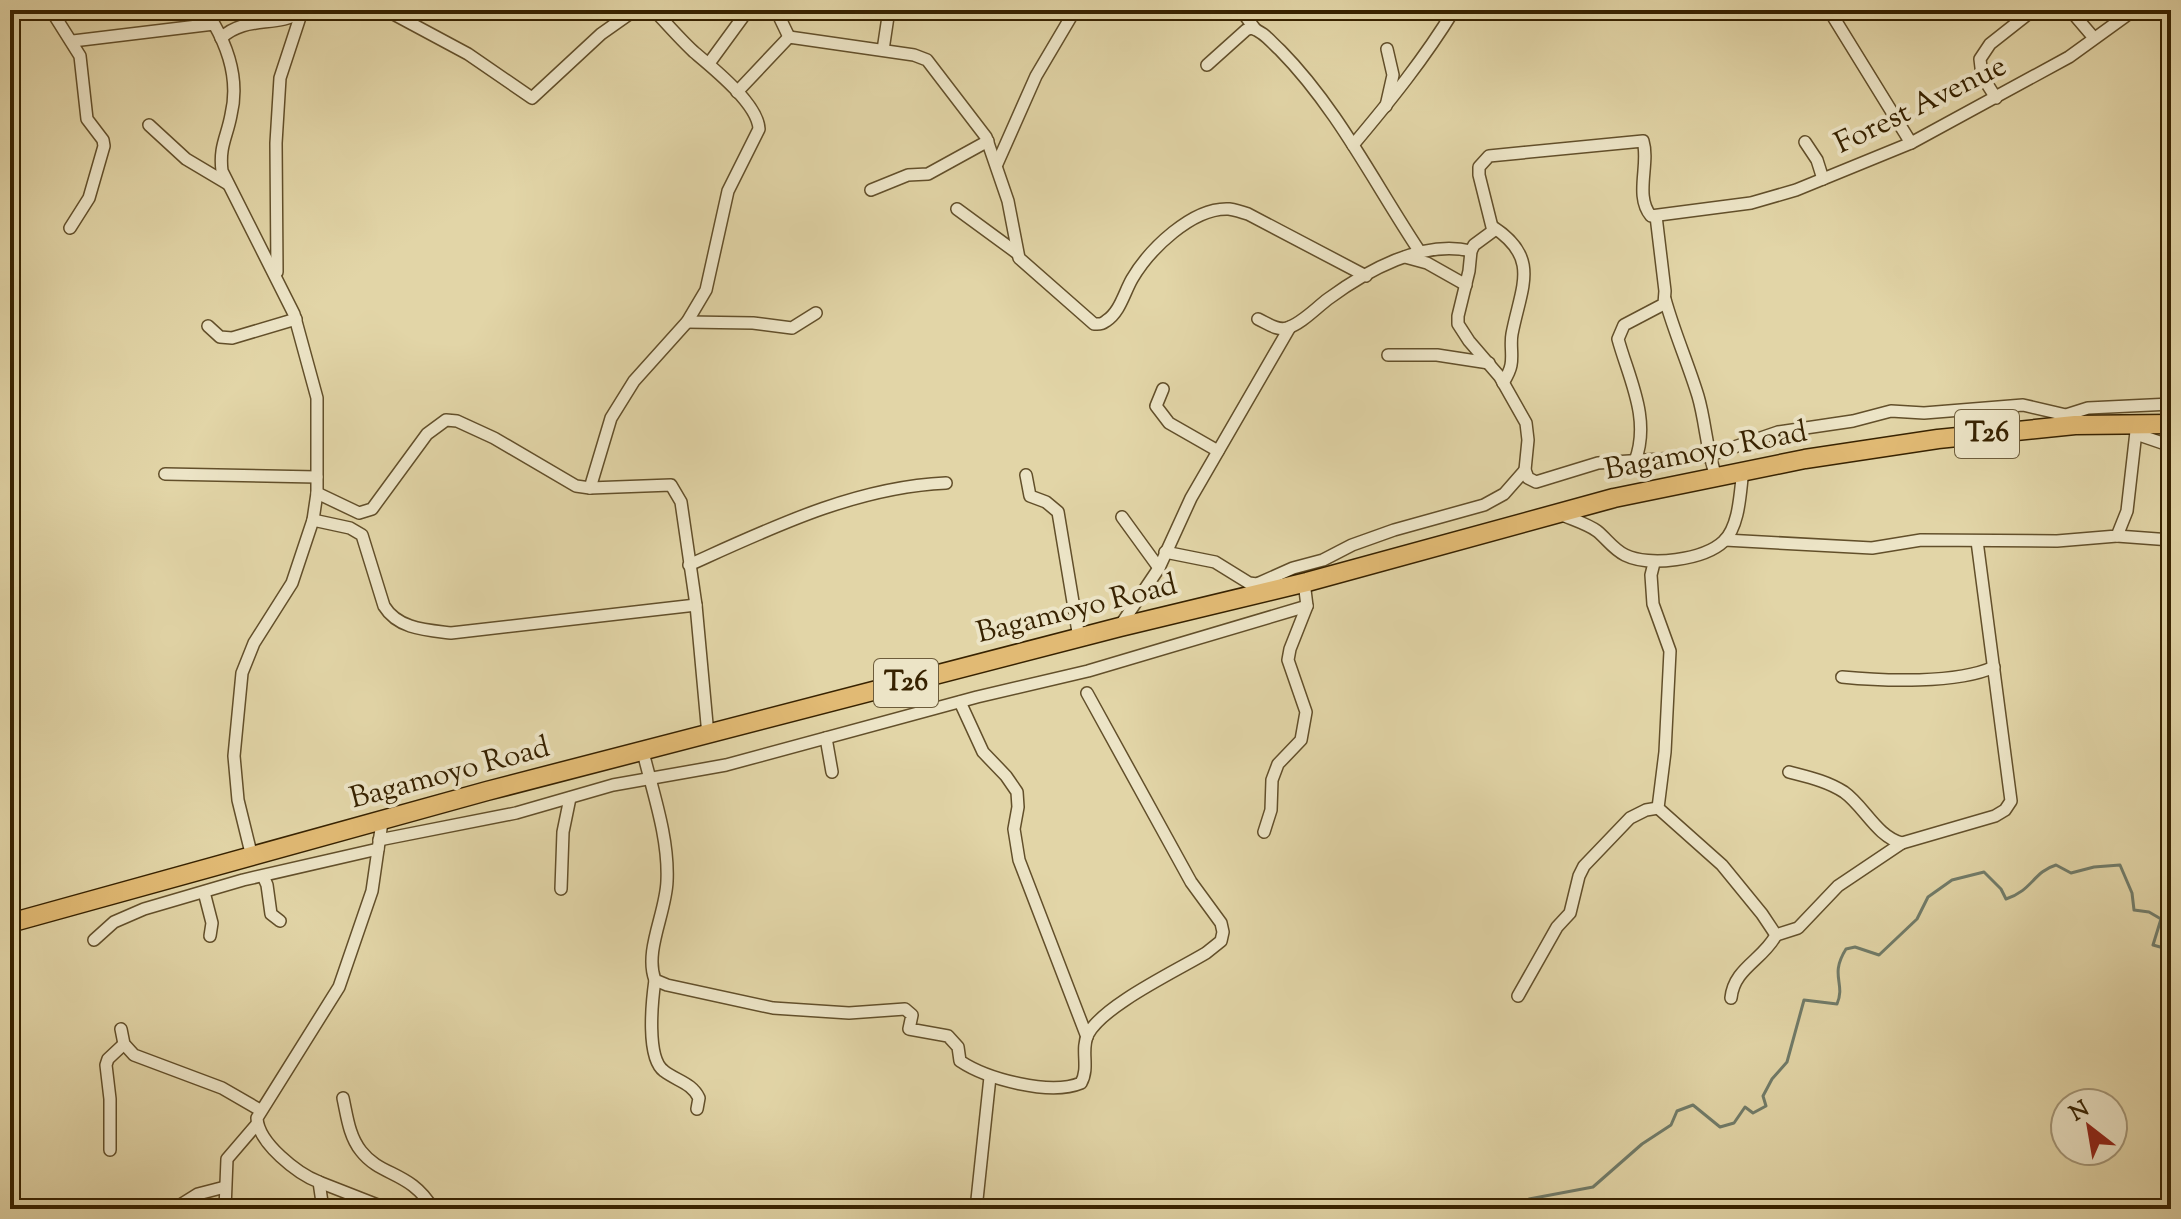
<svg xmlns="http://www.w3.org/2000/svg" width="2181" height="1219" font-family="'Sorts Mill Goudy',serif">
<style>
.lines{fill:none;stroke-linecap:round;stroke-linejoin:round}
.stream{stroke:#707b69;stroke-width:3}
.minor-casing{stroke:#624f2a;stroke-width:14}
.trunk-casing{stroke:#372200;stroke-width:21}
.minor{stroke:#ece4c6;stroke-width:11}
.trunk{stroke:#e1ba74;stroke-width:18}
.labels{text-anchor:middle;dominant-baseline:central;stroke-width:8;stroke-linejoin:round;paint-order:stroke}
.shield{fill:#ece4c6;stroke:#6d5c3b;stroke-width:2}
.shield-label{font-size:28px;font-weight:bold;fill:#372200}
.street-label{font-size:30px;fill:#372200;stroke:#ece4c6}
</style>
<rect width="100%" height="100%" fill="#e2d5a7"/>
<filter id="stains"><feTurbulence type="fractalNoise" baseFrequency=".0025" numOctaves="4"/><feColorMatrix values="0 0 0 0 .2 0 0 0 0 .09 0 0 0 0 .02 0 0 0 .5 -.17"/></filter>
<radialGradient id="worn" r=".72"><stop offset=".6" stop-color="#630" stop-opacity="0"/><stop offset="1" stop-color="#630" stop-opacity=".3"/></radialGradient>
<g class="lines">
<path class="stream" d="M1510,1209L1529,1199L1593,1187L1642,1144L1671,1125L1677,1111L1693,1105L1720,1127L1734,1123L1745,1107L1753,1113L1766,1106L1763,1096L1772,1079L1787,1062L1804,1000L1837,1004C1846,983 1829,976 1846,949L1855,947L1879,955L1917,919L1928,897L1952,880L1984,872L2001,889L2006,899C2033,890 2033,872 2056,865L2071,873L2094,867L2120,865L2132,893L2134,910L2149,912L2161,919L2153,945L2171,950"/>
<defs>
<g id="minor">
<path d="M51,10L80,56L87,119L103,140L104,146L89,198L70,228"/>
<path d="M386,10L468,54L532,98L601,34L635,10"/>
<path d="M776,10L789,37"/>
<path d="M1241,10L1255,29"/>
<path d="M1829,10L1911,143"/>
<path d="M2070,10L2094,38"/>
<path d="M2134,10L2069,57L1911,143L1796,190L1751,203L1651,216C1634,196 1650,164 1643,141L1489,156L1479,167V175L1493,231L1474,245L1471,251L1469,271L1458,316V324L1469,341L1500,377L1526,423L1528,440L1525,470L1528,478L1536,482L1598,463L1708,456L1778,432L1853,421L1891,411L1924,413L2023,405L2066,415L2088,408L2171,404"/>
<path d="M221,38C247,14 277,29 302,11"/>
<path d="M73,41L214,24C230,52 239,82 231,115C227,137 219,146 222,171L294,314L317,398V493L313,520L292,583L254,643L242,673L234,756L238,800L252,857"/>
<path d="M883,50L889,10"/>
<path d="M710,62L748,10"/>
<path d="M1207,65L1246,30L1251,28C1263,31 1271,42 1280,50C1338,109 1374,183 1420,252"/>
<path d="M737,92L789,37L914,55L927,60L986,137L1008,201L1019,258L1094,324C1099,324 1101,325 1106,321C1120,312 1124,293 1132,279C1149,250 1192,207 1229,209C1235,210 1242,212 1248,214L1366,276"/>
<path d="M1996,98L1982,76L1980,59L1990,44L2033,10"/>
<path d="M1386,106L1393,75L1387,49"/>
<path d="M149,125L186,159L228,184"/>
<path d="M1805,142L1817,160L1823,179"/>
<path d="M1353,145C1390,101 1424,59 1454,10"/>
<path d="M997,164L1036,76L1075,10"/>
<path d="M871,190L908,175L928,174L988,141"/>
<path d="M957,209L1017,253"/>
<path d="M1493,227C1541,258 1521,287 1512,334C1510,344 1513,355 1511,365C1510,371 1506,378 1503,383"/>
<path d="M1405,257L1427,263L1466,285"/>
<path d="M277,272L276,143L280,78L302,11"/>
<path d="M1665,299C1674,332 1688,363 1698,396C1706,423 1706,450 1716,476"/>
<path d="M1258,319C1267,323 1277,331 1287,328C1301,324 1316,308 1328,299C1366,271 1423,239 1471,251"/>
<path d="M687,322L753,323L792,328L816,313"/>
<path d="M208,326L220,337L232,338L296,319"/>
<path d="M1388,355H1437L1489,363"/>
<path d="M1163,389L1156,406L1169,423L1218,451"/>
<path d="M2136,434L2171,446"/>
<path d="M1635,461C1651,419 1629,379 1618,339L1624,325L1664,304L1665,291L1656,216"/>
<path d="M165,474L317,477"/>
<path d="M1026,475L1030,496L1046,502L1058,512L1079,638"/>
<path d="M590,488L611,418L634,381L687,322L706,290L728,191L759,129C758,104 713,68 694,52C680,39 667,24 654,10"/>
<path d="M317,493L359,513L372,509L427,434L446,420L457,421L494,438L576,486L590,488L671,485L681,502L696,605L708,735"/>
<path d="M1558,513C1570,519 1586,523 1597,531C1607,539 1613,549 1625,555C1649,567 1704,560 1724,541C1740,525 1740,491 1743,470"/>
<path d="M2167,516L2171,494"/>
<path d="M1122,517L1159,568"/>
<path d="M313,520L350,528L362,535L384,606C398,629 426,630 451,633L696,605"/>
<path d="M2117,536L2171,540"/>
<path d="M1725,540L1872,548L1921,540L2057,541L2117,536L2127,511L2137,423"/>
<path d="M1165,552L1215,562L1249,583L1257,584L1293,568L1323,560L1352,545L1394,530L1484,505L1504,494L1525,470"/>
<path d="M1654,563L1651,575L1653,604L1670,651L1665,752L1658,808L1722,865L1762,914L1776,935C1763,960 1734,968 1731,998"/>
<path d="M689,565C771,528 855,487 946,483"/>
<path d="M1120,626L1159,568L1191,498L1290,327"/>
<path d="M1842,677C1883,681 1957,684 1994,667"/>
<path d="M960,702L983,752L1006,776L1017,792L1018,807L1014,829L1019,860L1087,1037"/>
<path d="M826,738L832,772"/>
<path d="M643,752C653,793 669,838 667,881C666,913 644,951 655,980L667,985L773,1008L849,1013L905,1009L912,1015L909,1029L948,1036L958,1047L960,1061C987,1079 1050,1096 1081,1083C1090,1067 1080,1050 1088,1034C1104,1005 1176,971 1206,953L1221,941L1223,932L1221,923L1191,882L1087,693"/>
<path d="M1789,772C1808,777 1827,781 1844,792C1864,806 1877,837 1902,843L1995,816L2005,810L2011,801L1977,541"/>
<path d="M1264,832L1271,810L1272,780L1278,764L1301,740L1306,712L1288,660L1290,649L1307,606L1304,582"/>
<path d="M379,840L516,813L613,785L726,765L977,697L1088,671L1307,606"/>
<path d="M263,876L267,885L271,914L280,921"/>
<path d="M561,889L563,832L570,798"/>
<path d="M204,892L212,923L210,936"/>
<path d="M1776,935L1798,928L1838,886L1902,843"/>
<path d="M94,940L114,922L144,909L243,880L378,849"/>
<path d="M655,980C652,1001 646,1058 664,1071C677,1081 692,1083 699,1098L697,1109"/>
<path d="M1518,996L1557,927L1570,913L1579,876L1584,866L1630,818L1646,810L1658,808"/>
<path d="M121,1029L124,1044L134,1055L222,1088L260,1110"/>
<path d="M343,1098C347,1116 349,1136 361,1151C381,1177 411,1171 433,1209"/>
<path d="M110,1150V1099L106,1065L108,1059L124,1044"/>
<path d="M319,1182L388,1209"/>
<path d="M174,1209L198,1194L225,1187"/>
<path d="M225,1209L227,1159L257,1124"/>
<path d="M323,1209L319,1182C298,1174 258,1143 257,1118L339,987L372,891L382,822"/>
<path d="M976,1209L990,1077"/>
</g>
<path id="trunk" d="M10,923L487,791L1120,627L1307,582L1614,498L1805,459L1938,439L2075,425L2171,424"/>
</defs>
<use href="#minor" class="minor-casing"/>
<use href="#trunk" class="trunk-casing"/>
<use href="#minor" class="minor"/>
<use href="#trunk" class="trunk"/>
</g>
<g class="labels">
<g class="shield">
<rect x="1955" y="410" width="64" height="48" rx="6"/>
<rect x="874" y="659" width="64" height="48" rx="6"/>
</g>
<g class="shield-label">
<text x="1987" y="434">T26</text>
<text x="906" y="683">T26</text>
</g>
<g class="street-label">
<text transform="translate(1921 106) rotate(-26)">Forest Avenue</text>
<text transform="translate(1706 452) rotate(-11)">Bagamoyo Road</text>
<text transform="translate(1077 610) rotate(-14)">Bagamoyo Road</text>
<text transform="translate(450 774) rotate(-15)">Bagamoyo Road</text>
</g>
</g>
<rect width="2181" height="1219" fill="none" stroke="#e2d5a7" stroke-width="40"/>
<rect x="12" y="12" width="2157" height="1195" fill="none" stroke="#372200" stroke-width="4"/>
<rect x="20" y="20" width="2141" height="1179" fill="none" stroke="#372200" stroke-width="2"/>
<g transform="translate(2089 1127) rotate(329)"><circle r="38" fill="#ece4c6" stroke="#a49677" stroke-width="2"/>
<path d="M0-6L14 30L0 20L-14 30Z" fill="#8f2418"/>
<text y="-12" font-size="22" font-weight="bold" text-anchor="middle" fill="#372200">N</text>
</g>
<rect width="100%" height="100%" filter="url(#stains)"/>
<rect width="100%" height="100%" fill="url(#worn)"/>
</svg>
